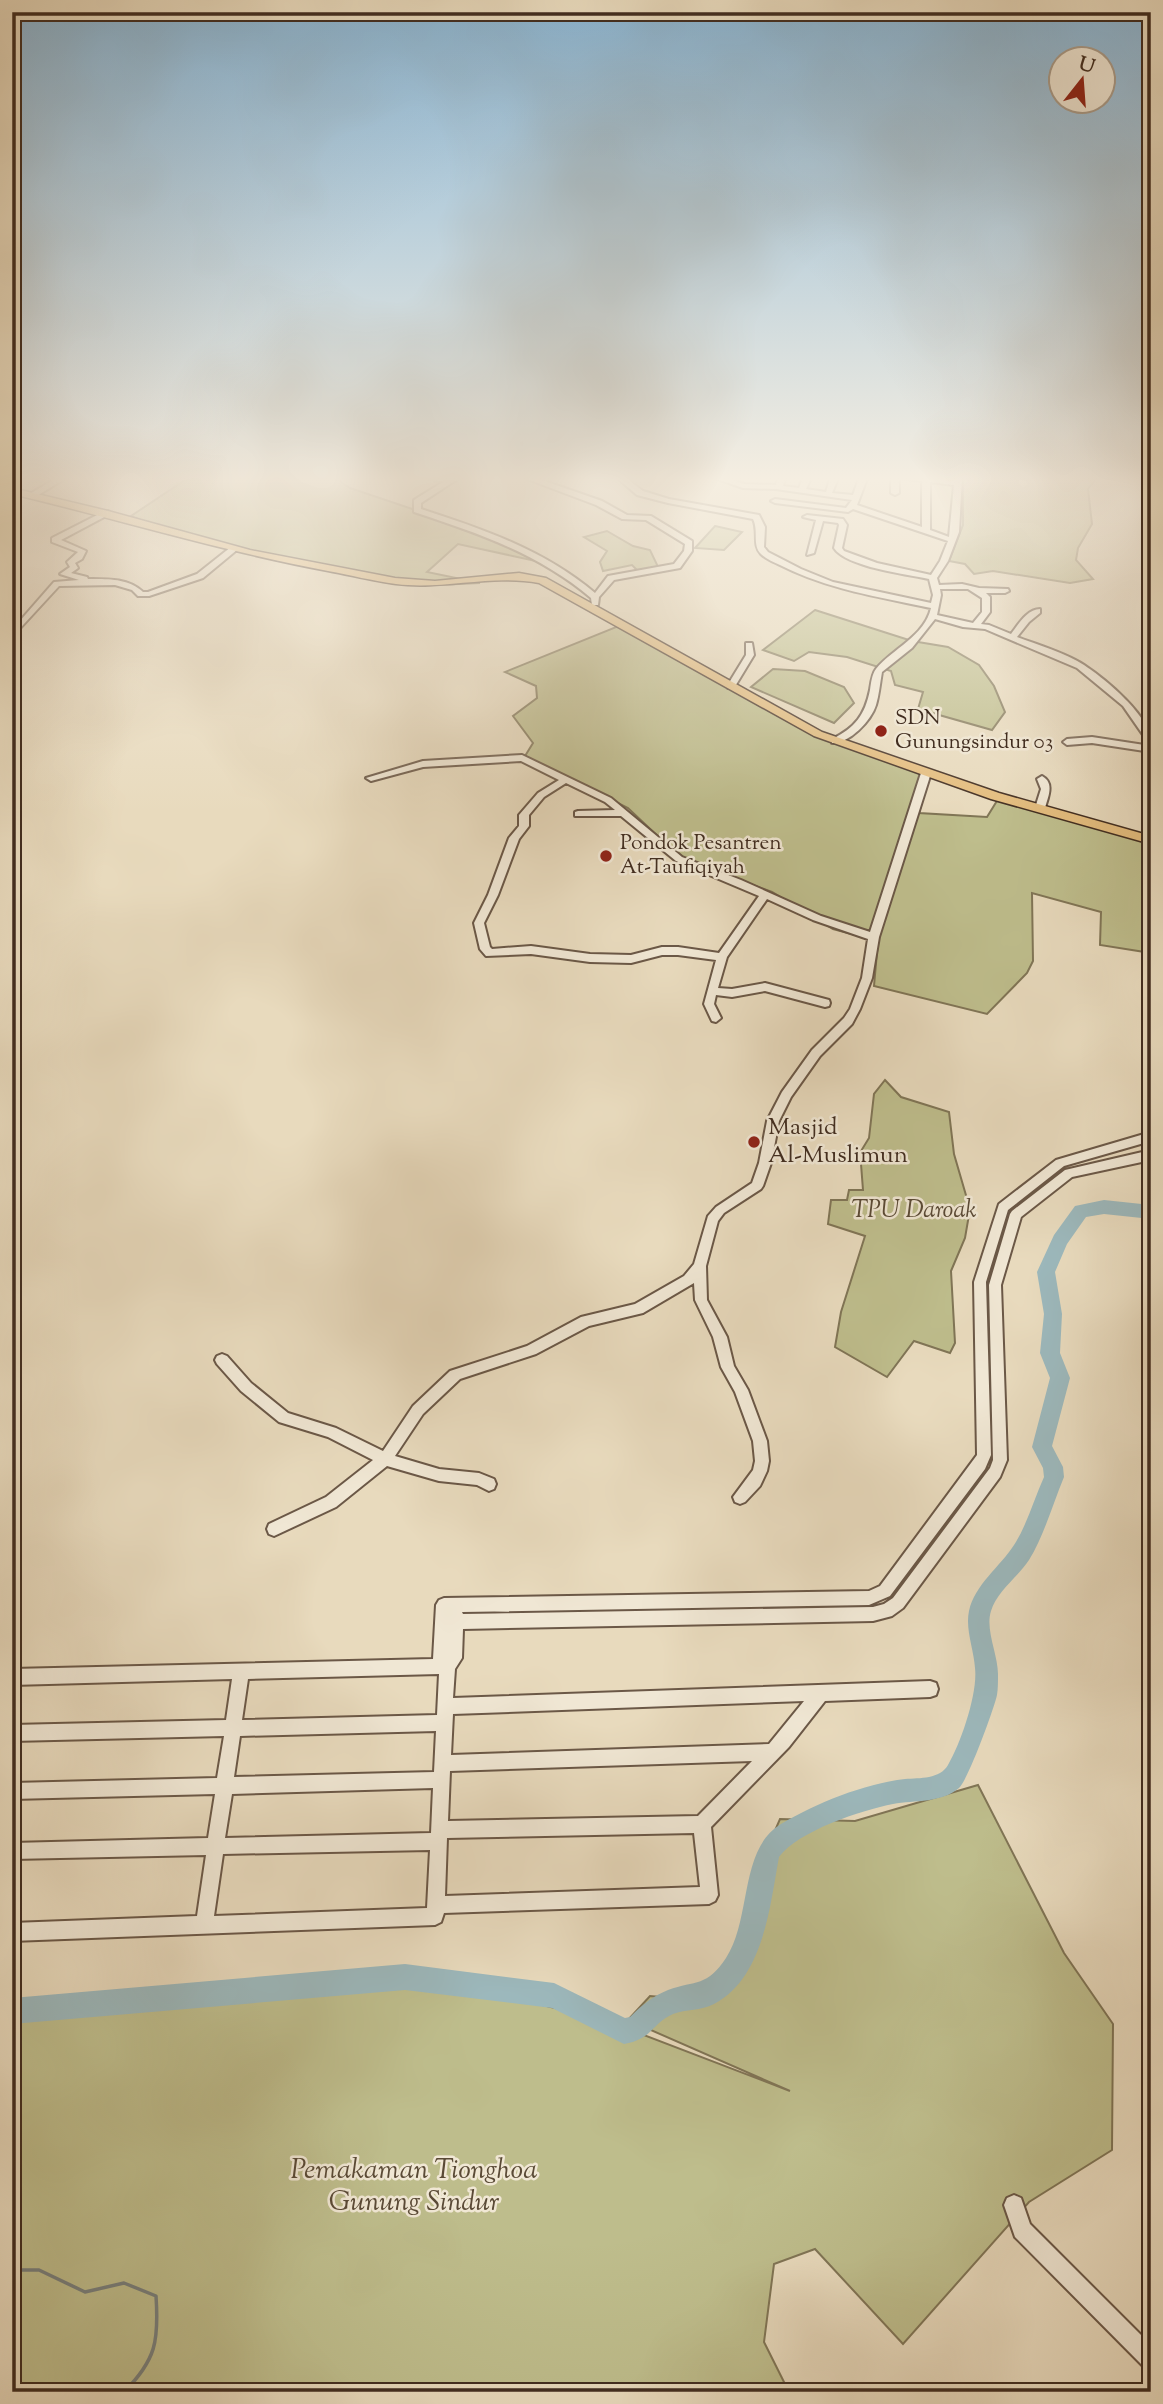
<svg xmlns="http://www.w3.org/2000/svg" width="1163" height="2404" font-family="'Sorts Mill Goudy',serif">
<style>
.green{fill:#bebd8c;stroke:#807556;stroke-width:2}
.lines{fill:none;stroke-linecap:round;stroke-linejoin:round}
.stream{stroke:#78807e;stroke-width:3.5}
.river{fill:#9cb8bc;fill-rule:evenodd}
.minor-casing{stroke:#6b5847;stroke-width:4}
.major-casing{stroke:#412d20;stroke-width:3}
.minor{fill:#f0e7d4;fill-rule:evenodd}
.major{fill:#e4bd7e;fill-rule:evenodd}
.poi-dot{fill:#8f2418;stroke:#f0e7d4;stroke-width:2.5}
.labels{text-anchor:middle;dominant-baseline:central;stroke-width:5;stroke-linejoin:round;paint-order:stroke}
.far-poi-label{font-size:21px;fill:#412d20;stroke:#f0e7d4;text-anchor:start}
.poi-label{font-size:24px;fill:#412d20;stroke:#f0e7d4;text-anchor:start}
.park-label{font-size:24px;font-style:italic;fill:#5a4a36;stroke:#f0e7d4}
.near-park-label{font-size:28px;font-style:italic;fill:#5a4a36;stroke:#f0e7d4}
</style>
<rect width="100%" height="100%" fill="#e8dabd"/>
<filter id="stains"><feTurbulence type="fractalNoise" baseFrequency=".00286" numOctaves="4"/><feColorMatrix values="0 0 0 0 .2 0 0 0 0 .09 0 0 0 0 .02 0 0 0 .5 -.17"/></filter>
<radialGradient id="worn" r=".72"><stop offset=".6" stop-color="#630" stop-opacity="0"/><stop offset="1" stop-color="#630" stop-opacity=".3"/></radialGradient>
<g class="green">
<path d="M191,476H332L350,488L451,522L545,563L458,544L427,572L480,583L437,585L390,582L232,549L161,529L131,516Z"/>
<path d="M963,476H1094L1095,480L1088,489L1092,524L1078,548L1076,560L1093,579L1070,583L993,571L974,574L965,564L949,561L963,525Z"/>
<path d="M715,526L742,532L724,550L695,548Z"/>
<path d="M607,531L633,546L650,550L660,571H638L632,565L603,571L600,562L607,551L584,537Z"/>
<path d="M815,610L912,641L948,647L979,665L994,686L1005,712L992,730L918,709L923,692L895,685L891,671L847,657L809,652L794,661L763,650Z"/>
<path d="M621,625L829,738L930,774L919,813L987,817L1000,796L1151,841V953L1100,945L1101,912L1032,893L1033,961L1027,973L987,1014L874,986L878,941L833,929L772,892L681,858L628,808L525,756L533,743L513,716L537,698L536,686L505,672Z"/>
<path d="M773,669L805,671L844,687L854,703L834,723L751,687Z"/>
<path d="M885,1080L901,1097L949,1112L954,1154L970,1209L965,1238L951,1271L955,1343L950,1353L914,1341L887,1377L835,1347L841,1312L865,1236L828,1224L831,1200H847L849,1190H863L861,1164L858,1156L869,1138L874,1094Z"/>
<path d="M978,1785L1064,1953L1113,2024L1112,2150L1029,2202L903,2344L815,2249L774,2264L764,2342L789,2392H12V2016L233,1989L444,1982L602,2019L790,2091L628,2020L650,1996L686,1999L733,1986L751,1953L757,1872L780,1819L855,1821Z"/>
</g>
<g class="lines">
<path class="stream" d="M12,2270H39L85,2292L124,2283L156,2296C159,2341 156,2360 124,2392"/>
<path class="river" d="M1104,1200L1151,1205V1219L1104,1214L1086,1217L1067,1244L1055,1272L1062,1314L1060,1353L1070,1378L1052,1446L1063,1467L1064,1477C1053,1503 1044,1536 1029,1560C1018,1577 997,1591 991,1611C985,1630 998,1654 998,1674C998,1681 998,1689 997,1695C994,1709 968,1780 959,1788C942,1803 915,1800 893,1804C862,1810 798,1831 779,1857C770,1905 764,1978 714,2004C701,2011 686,2009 673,2014C652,2023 653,2039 624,2044L552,2008L405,1990L12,2024V1998L405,1964L554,1983L625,2018L630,2017C642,2005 653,1996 668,1990C696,1980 707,1987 726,1958C752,1918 739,1849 781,1824C817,1803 863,1784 905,1779C920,1778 940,1779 948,1765C961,1743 978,1693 975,1668C974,1650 965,1629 969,1611C975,1584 1000,1567 1014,1545C1027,1525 1034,1499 1044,1477L1043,1468L1032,1447L1050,1378L1040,1353L1044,1314L1037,1272L1054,1235L1075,1206Z"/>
<defs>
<g id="minor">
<path d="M60,476H69L35,497L28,495Z"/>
<path d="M420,476L448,479L453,476H462L421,503V509C483,529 544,550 595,593L608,576L674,564L684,551L685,544L646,520L622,519L596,505L519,476H530L602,501L627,515L651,516L692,541V551L680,568L614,580L599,597L598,605H592L591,598C539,554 478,533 414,512V500L443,482Z"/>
<path d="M615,476H623L643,491L669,499L759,515L765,527L764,547L768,552L801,569L833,582L931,603L933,595L929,579C907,574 846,567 834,548L839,525L838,523L823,521L814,553L807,555L816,520L803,517L807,515L843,519L847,525L842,548L844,551L877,563L931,575L940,561L948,541L853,509L848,512L775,503L771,501L775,499L846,508L852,500L776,489L743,488L709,476H720L744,484L776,485L778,476H786L783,486L799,488L804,476H812L806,489L826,492L831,476H839L832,493L853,495L860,476H868L857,505L922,527V481L899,478V493L895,495L891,493V476H930V478L954,481V476H962L959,532L948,561L937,578L939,585L962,584L979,588L1008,589L1009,591L1005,593H986L990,597V612L981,624L989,625L1011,634C1018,625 1027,609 1040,609V613L1029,622L1017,637C1038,645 1066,653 1084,665C1105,679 1151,716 1151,743L1148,742L1123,706L1077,668L985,629L963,627L935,619L912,648L882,672C880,683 879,695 876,705C871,721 849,744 832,743V739C855,728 865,715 870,690C871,683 872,674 876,669C892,649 925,636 931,608C879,597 827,589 780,565C774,562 766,559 761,554C752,545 759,531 753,519L668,503L637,495ZM930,482L954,485L949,537L930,530ZM940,589H968L982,598V612L973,623L937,615L941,595Z"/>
<path d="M105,511H108V515L61,540L86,551L82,559L75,563L78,568L71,573L87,577L88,579C107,579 128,578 143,592H148L197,574L231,547L238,549L203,578L149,596H138L132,590L115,585L59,586L12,637V630L54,582L79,580L60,574L70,567L67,562L78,552L52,542V538Z"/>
<path d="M746,643H752L754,655L734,688H728L727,686L746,655Z"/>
<path d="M1092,737L1151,746V752L1092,743L1067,745L1063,742L1067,739Z"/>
<path d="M522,755L611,798L682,857L741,880L821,916L870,932L921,773L926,770L931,773L879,937L872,978L860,1009L852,1024L820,1056L791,1097L779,1121L771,1163L763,1186L761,1189L724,1213L718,1221L706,1266L707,1300L727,1337L734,1366L748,1390L767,1441L769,1461L767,1471L760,1486L745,1502L740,1504L735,1502L733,1497L753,1470L755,1461L753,1441L735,1392L721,1367L713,1337L695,1300L694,1283L643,1313L589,1326L536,1354L460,1379L423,1414L395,1456L439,1469L479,1473L494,1479L496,1484L494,1489L489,1491L477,1485L439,1481L387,1466L336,1507L274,1536L269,1534L267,1529L269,1524L326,1497L373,1460L328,1437L279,1422L241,1391L217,1364L215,1360L217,1356L222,1354L227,1356L251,1383L288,1413L336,1428L383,1451L413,1406L450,1371L527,1346L581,1317L635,1304L684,1276L694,1264L708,1216L716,1207L752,1183L759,1163L767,1121L782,1092L812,1050L844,1018L850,1009L862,978L868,939L813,920L767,899L727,957L718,988L732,989L765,983L829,1000L830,1003L829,1006L825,1007L765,991L732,997L716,995L714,1004L721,1018L716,1022L712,1021L704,1004L716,960L678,955H662L631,963L590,962L531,954L486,956L480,949L474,923L488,895L509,838L519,826V815L538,793L559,780L521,761L423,767L371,781L366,778L423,761ZM566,783L605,802L615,810L578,811L575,812V816H621L676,861L759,896L719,953L678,947H662L631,955L590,954L531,946L492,949L490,947L484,923L498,895L519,839L529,826V815L544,797Z"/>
<path d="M1042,776C1055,783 1048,797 1045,808L1040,811L1035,808L1041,789L1037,779Z"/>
<path d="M1151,1132V1141L1064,1166L1008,1210L986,1282L991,1455L985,1469L890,1596L869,1605L462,1612L463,1614L873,1607L884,1604L893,1598L990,1468L993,1460L989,1285L1010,1214L1012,1211L1065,1170L1151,1150V1160L1072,1177L1021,1217L1001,1285L1007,1460L1000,1477L903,1608L892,1616L873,1621L463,1629L462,1658L455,1669L453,1698L930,1681L936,1683L938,1689L936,1695L930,1697L825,1701L789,1747L711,1827L718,1895L715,1901L709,1904L444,1913L441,1922L435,1925L12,1941V1923L197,1916L206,1855L12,1859V1843L208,1838L215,1794L12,1799V1783L217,1778L224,1736L12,1741V1725L226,1720L232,1679L12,1685V1669L433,1659L436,1605L439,1600L444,1598L869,1591L880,1586L977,1455L974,1282L999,1204L1056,1160ZM439,1674L437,1715L242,1720L248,1679ZM804,1701L769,1744L451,1755L453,1714ZM436,1731L434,1772L234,1777L240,1736ZM752,1761L698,1816L448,1821L450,1771ZM433,1788L431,1833L225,1838L232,1794ZM694,1833L700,1887L445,1896L447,1838ZM430,1850L427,1908L214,1916L223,1854Z"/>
<path d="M1014,2195L1021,2198L1030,2224L1151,2345V2370L1144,2367L1015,2237L1004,2205L1007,2198Z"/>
</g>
<path id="major" d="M12,488L108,511L250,550L395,578L435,581L519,573L546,578L822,732L999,793L1151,836V844L991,799L814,736L539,583C492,574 444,590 396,584C373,581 350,575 328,571C221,551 118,519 12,494Z"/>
</defs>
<use href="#minor" class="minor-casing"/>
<use href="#major" class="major-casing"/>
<use href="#minor" class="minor"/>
<use href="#major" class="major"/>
</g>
<linearGradient id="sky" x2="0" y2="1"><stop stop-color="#89b6d6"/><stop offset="0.59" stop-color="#f5eee1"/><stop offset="1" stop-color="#f5eee1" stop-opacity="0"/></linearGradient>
<rect width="1163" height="813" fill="url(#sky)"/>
<g class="poi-dot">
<circle cx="881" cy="731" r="7"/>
<circle cx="606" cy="856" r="7"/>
<circle cx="754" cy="1142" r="7"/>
</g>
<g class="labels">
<g class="far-poi-label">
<text x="895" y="719">SDN<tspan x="895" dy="24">Gunungsindur 03</tspan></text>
<text x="620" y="844">Pondok Pesantren<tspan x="620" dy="24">At-Taufiqiyah</tspan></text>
</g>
<g class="poi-label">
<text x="768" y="1128">Masjid<tspan x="768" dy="28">Al-Muslimun</tspan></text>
</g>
<g class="park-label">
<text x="914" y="1211">TPU Daroak</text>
</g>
<g class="near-park-label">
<text x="414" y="2171">Pemakaman Tionghoa<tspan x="414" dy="32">Gunung Sindur</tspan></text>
</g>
</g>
<rect width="1163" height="2404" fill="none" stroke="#e8dabd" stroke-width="42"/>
<rect x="14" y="14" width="1135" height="2376" fill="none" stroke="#412d20" stroke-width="3.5"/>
<rect x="21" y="21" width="1121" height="2362" fill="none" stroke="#412d20" stroke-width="2"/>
<g transform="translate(1082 80) rotate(17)"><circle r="33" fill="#f0e7d4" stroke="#aa9d8c" stroke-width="2"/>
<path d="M0-5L12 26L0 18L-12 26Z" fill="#8f2418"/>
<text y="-10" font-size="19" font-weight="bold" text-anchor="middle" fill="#412d20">U</text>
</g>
<rect width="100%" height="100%" filter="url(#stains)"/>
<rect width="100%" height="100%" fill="url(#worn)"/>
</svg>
